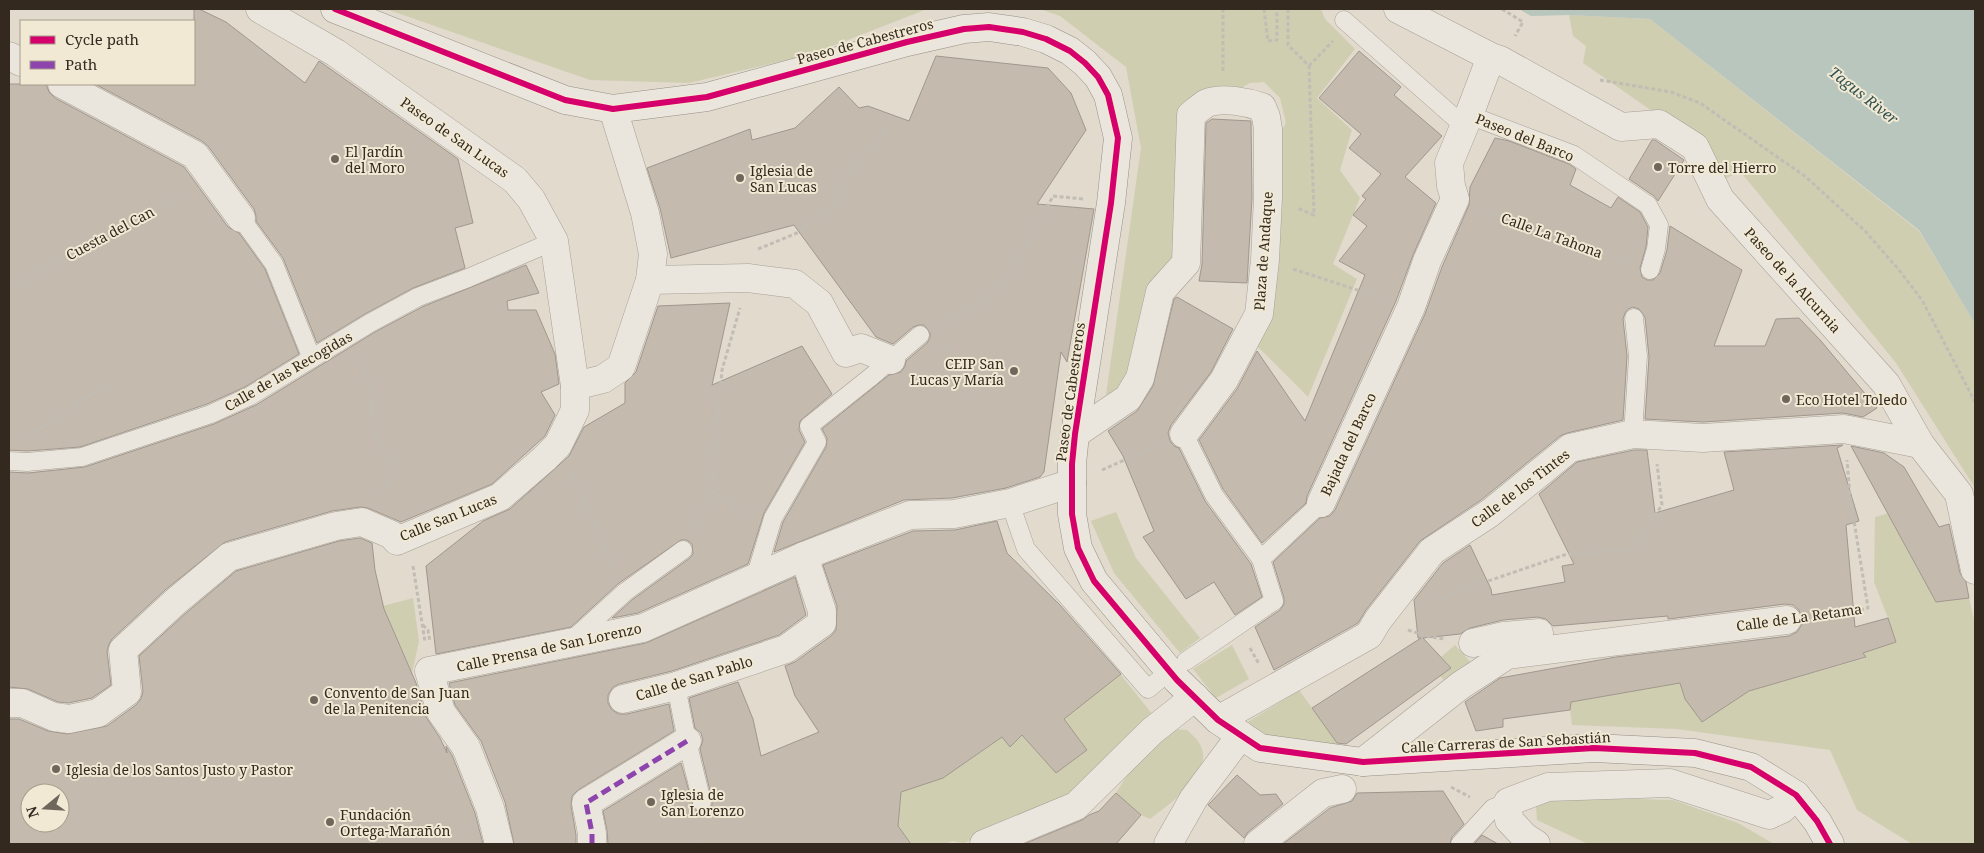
<svg xmlns="http://www.w3.org/2000/svg" width="1984" height="853" font-family="'Noto Serif',serif">
<style>
.green{fill:#cfceb1}
.water{fill:#b8c6bd}
.building{fill:#c4baae;stroke:#a1978d;fill-rule:evenodd}
.lines{fill:none;stroke-linecap:round;stroke-linejoin:round}
.lane-casing{stroke:#a6a096;stroke-width:19}
.street-casing{stroke:#a6a096;stroke-width:29}
.secondary-casing{stroke:#968f86;stroke-width:29}
.path{stroke:#c2bdb4;stroke-width:3;stroke-dasharray:4 2.5;stroke-linecap:butt}
.lane{stroke:#eae6dd;stroke-width:18}
.street{stroke:#eae6dd;stroke-width:28}
.secondary{stroke:#eae6dd;stroke-width:28}
.quiet{stroke:#8e44ad;stroke-width:5;stroke-dasharray:10 5;stroke-linecap:butt}
.cycleway-casing{stroke:#f1e9d4;stroke-width:9}
.cycleway{stroke:#d6006c;stroke-width:6}
.poi-dot{fill:#70675c;stroke:#f1e9d4;stroke-width:2}
.labels{text-anchor:middle;dominant-baseline:central;stroke-width:4;stroke-linejoin:round;paint-order:stroke}
.street-label{font-size:14px;fill:#33291f;stroke:#f1e9d4}
.poi-label{font-size:14px;fill:#33291f;stroke:#f1e9d4;text-anchor:start}
.water-label{font-size:15px;font-style:italic;fill:#305150;stroke:#f1e9d4}
</style>
<rect width="100%" height="100%" fill="#e1dacd"/>
<g class="green">
<path d="M386,9H927L812,54L689,83L590,80Z"/>
<path d="M1040,9H1321L1325,19L1355,49L1317,98L1352,130L1340,170L1360,198L1333,264L1357,279L1308,397L1256,345L1278,136L1286,123L1280,98L1264,82L1250,83L1241,88L1208,89L1183,242L1135,367L1121,389L1106,395L1141,148L1126,67L1060,16Z"/>
<path d="M1569,15L1650,19L1919,231L1975,324V488L1896,363L1740,171L1718,183L1701,145L1583,63L1586,46L1573,36Z"/>
<path d="M1116,512L1136,558L1200,638L1180,653L1114,573L1091,521Z"/>
<path d="M1890,513L1902,539L1936,602L1969,598L1975,624V844H1912L1857,810L1830,750L1677,729L1572,725L1570,710L1571,702L1680,683L1685,699L1702,722L1749,691L1866,658L1863,653L1896,641L1888,618L1874,582L1875,517Z"/>
<path d="M413,598L419,641L412,673L383,606Z"/>
<path d="M1232,645L1249,679L1216,698L1193,669Z"/>
<path d="M1455,645L1472,664L1450,686L1440,676L1451,668L1441,657Z"/>
<path d="M1120,674L1153,715L1066,798L964,843L952,841L945,844H911L898,826L901,792L943,778L987,748L984,743L992,725L1010,746L1022,735L1056,773L1087,750L1064,719Z"/>
<path d="M1299,690L1341,748L1267,740L1243,725Z"/>
<path d="M1169,729L1187,730C1191,734 1195,737 1198,741C1219,772 1170,803 1150,819L1141,815L1116,793L1140,755Z"/>
<path d="M1600,798L1673,800L1738,823L1774,844H1588L1537,820L1536,806L1546,799Z"/>
</g>
<path class="water" d="M1519,9H1975V324L1919,230L1650,19L1569,15L1531,16Z"/>
<g class="building">
<path d="M194,9H199L226,22L305,83L319,61L458,159L473,223L455,228L465,268L413,288L365,314L317,343L283,258L256,221V216L254,209L208,146L202,141L95,84H194Z"/>
<path d="M1359,51L1401,87L1394,95L1442,136L1405,177L1436,203L1413,255L1396,301L1307,496L1306,503L1262,543L1223,489L1199,440L1237,389L1257,351L1305,421L1365,275L1339,261L1367,226L1353,215L1366,199L1362,196L1381,174L1349,148L1361,134L1319,98Z"/>
<path d="M936,56L1048,68L1071,93L1086,130L1037,204L1094,209L1067,362L1061,352L1044,472L1040,477L1006,488L952,498L904,500L774,552L783,522L826,447L827,438L822,429L889,375L901,372L905,366L906,361L927,343L930,338V333L924,325H919L913,327L893,344L876,337L794,225L671,258L660,208L647,168L750,129L752,140L795,128L839,87L859,108L868,106L909,121Z"/>
<path d="M9,84H46L49,92L55,98L184,167L228,227L239,233L265,269L299,354L245,387L207,404L80,447L27,451L9,450Z"/>
<path d="M1212,119L1251,121L1252,198L1247,283L1199,281L1202,264L1206,123Z"/>
<path d="M1495,138L1509,141L1569,164L1576,169L1570,185L1611,208L1618,197L1640,212L1648,227L1646,247L1640,268L1642,277L1647,280H1653L1660,273L1667,250L1670,226L1742,270L1714,346H1765L1776,319L1799,318L1821,341L1877,408L1863,417L1843,413L1703,422L1645,419L1649,357L1645,317L1639,309L1633,307L1628,309L1625,313L1623,319L1627,356L1623,420L1567,433L1560,436L1481,500L1420,541L1366,610L1358,623L1274,670L1255,627L1280,610L1284,604V598L1273,562L1320,518L1330,516L1335,510L1425,314L1442,267L1469,205L1470,187Z"/>
<path d="M1652,140H1655L1684,160L1658,201L1654,196L1629,179Z"/>
<path d="M526,265L539,293L507,301L508,310H536L555,354L559,384L541,392L555,415L545,436L492,484L401,522L368,508L360,507L332,511L225,542L165,590L112,639L109,644L107,651L111,685L92,698L68,703L58,702L28,689L9,687V472L28,473L85,467L214,424L256,405L375,332L422,307Z"/>
<path d="M1177,297L1233,329L1211,372L1171,425L1168,433L1170,441L1174,446L1179,448L1205,501L1251,564L1262,597L1235,615L1214,582L1186,599L1143,537L1154,531L1123,456L1108,431L1137,411L1153,386L1174,299Z"/>
<path d="M730,303L712,385L802,346L832,394L800,421L799,430L805,442L764,513L748,564L638,613L612,618L632,600L690,558L693,554L692,544L687,540H681L619,583L571,627L436,654L426,566L483,521L510,509L569,456L584,427L625,403V383L636,372L658,306Z"/>
<path d="M1843,445L1837,448L1859,521L1846,525L1855,627L1888,618L1896,642L1863,653L1866,657L1749,691L1702,722L1685,699L1680,683L1571,702L1570,710L1503,719V727L1476,731L1465,702L1500,678L1616,657L1789,636L1797,632L1801,626L1802,619L1799,610L1793,605L1785,604L1668,619V616L1553,626L1546,619L1538,617L1503,620L1470,628L1460,634L1423,638L1451,668L1346,744L1337,743L1312,708L1421,638H1418L1414,600L1443,563L1470,545L1491,589L1492,595L1565,582L1562,566L1574,564L1539,494L1577,462L1634,450H1647L1655,513L1734,490L1724,452Z"/>
<path d="M1851,446L1884,453L1904,467L1939,527L1949,524L1960,573L1966,582L1969,598L1936,602Z"/>
<path d="M997,521L1007,553L1059,604L1121,674L1064,719L1087,750L1056,773L1022,735L1010,747L1002,737L943,778L901,792L898,826L911,844H608L607,830L603,811L681,763L694,809L699,812H704L709,810L712,805V799L700,749L703,740L701,733L695,728L689,698L738,682L753,719L761,756L819,732L795,696L785,666L795,662L831,636L836,630L837,606L823,565L913,531L955,530Z"/>
<path d="M360,538L372,543L375,570L384,609L416,683L426,717L440,738L447,753L446,746L452,755L475,813L483,844H9V719H19L48,731L67,734L107,726L136,705L141,699L143,691L139,656L185,614L236,571L339,541ZM30,793H60V823H30Z"/>
<path d="M795,577L806,615L779,635L672,671L619,684L613,687L608,695V703L612,710L619,714H627L669,704L674,731L578,790L572,796L571,806L576,835V844H514L505,802L481,741L455,705L449,683L646,643Z"/>
<path d="M1237,775L1260,795L1276,794L1283,804L1248,832L1244,838L1208,805Z"/>
<path d="M1443,791L1464,824L1452,837L1450,844H1283L1330,808L1352,801L1357,793Z"/>
<path d="M1116,793L1141,815L1116,844H1024L1082,820L1089,815L1099,811Z"/>
<path d="M1482,835L1498,844H1474Z"/>
</g>
<g class="lines">
<defs>
<g id="lane">
<path d="M1344,20L1464,126"/>
<path d="M1469,115L1574,155L1648,205L1659,225L1656,249L1650,270"/>
<path d="M241,218L274,264L312,359"/>
<path d="M1184,434L1214,495L1261,559"/>
<path d="M1633,434L1638,356L1634,318"/>
<path d="M9,461L27,462L82,457L211,414L250,396L370,323L418,297L468,278L554,241"/>
<path d="M1010,503L1026,549L1148,689L1159,680"/>
<path d="M755,578L773,518L817,442L809,426L872,376L920,335"/>
<path d="M572,640L625,592L683,550"/>
<path d="M1186,661L1274,601L1261,559L1321,503"/>
<path d="M676,686L687,741L702,802"/>
<path d="M1460,844L1493,808L1508,802"/>
</g>
<g id="street">
<path d="M1398,9L1491,57L1500,60L1621,127L1659,124L1695,147L1720,199L1886,384L1920,444L1959,494L1975,570"/>
<path d="M9,56L21,62"/>
<path d="M62,84L195,155L241,218"/>
<path d="M650,280L748,278L795,284L819,303L846,353L861,348L891,360"/>
<path d="M575,386L603,379L621,367L650,280L653,254L645,213L613,109"/>
<path d="M1075,434L1128,398L1140,378L1160,292L1186,263L1191,115C1196,111 1202,106 1207,103C1223,97 1247,102 1262,107L1266,117L1268,129V198L1265,260L1259,314L1224,380L1184,434"/>
<path d="M1321,503L1411,307L1427,261L1455,199L1451,186L1449,163L1469,115L1491,57"/>
<path d="M1473,643L1504,636L1539,633"/>
<path d="M623,699L676,686L786,649L822,623V611L804,556"/>
<path d="M9,703H22L54,717L69,719L98,713L127,692L123,650L175,602L229,557L336,526L362,522L392,535L397,541L500,497L544,459L558,445L575,410V386L554,241L531,199L515,180L336,53L260,9"/>
<path d="M1218,720L1369,635L1378,620L1432,551L1490,513L1570,448L1633,434L1703,438L1844,429L1920,444"/>
<path d="M1363,762L1461,685L1507,655L1787,620"/>
<path d="M499,844L490,808L466,747L441,712L429,671L643,628L804,556L910,515L954,514L1010,503L1072,483"/>
<path d="M592,844V833L586,803L687,741"/>
<path d="M984,844L1076,806L1152,731L1195,697"/>
<path d="M1168,844L1194,798L1241,735"/>
<path d="M1258,844L1323,793L1342,789"/>
<path d="M1536,844L1525,837L1509,820L1508,802L1548,787L1670,783L1769,815L1782,809L1796,795"/>
</g>
<path id="secondary" d="M335,9L565,100L613,109L707,97L907,42L964,29L989,27L1023,32L1046,39L1070,51L1085,63L1098,77L1108,95L1118,138L1111,203L1075,434L1072,464V514L1078,548L1094,581L1177,680L1218,720L1260,748L1363,762L1594,748L1695,753L1751,767L1796,795L1817,821L1830,844"/>
</defs>
<use href="#lane" class="lane-casing"/>
<use href="#street" class="street-casing"/>
<use href="#secondary" class="secondary-casing"/>
<g class="path">
<path d="M1264,9L1268,41L1277,40V9"/>
<path d="M1288,9V45L1309,66L1314,215L1297,208"/>
<path d="M1502,9L1523,22L1515,36"/>
<path d="M1309,66L1333,41"/>
<path d="M1223,71V9"/>
<path d="M1600,80L1671,92L1700,103L1806,177L1866,232L1899,270L1922,300L1975,402"/>
<path d="M1481,209L1628,263"/>
<path d="M758,249L797,233L844,198L842,181L888,127"/>
<path d="M1293,269L1382,298"/>
<path d="M9,288L95,240L147,216L185,190"/>
<path d="M941,324L980,304L1012,272L1053,196L1083,199"/>
<path d="M942,344L978,399"/>
<path d="M360,356L372,393V425L394,473L380,497"/>
<path d="M28,437L110,382"/>
<path d="M1102,470L1158,445"/>
<path d="M571,472L614,569"/>
<path d="M712,491L747,517"/>
<path d="M694,530L712,491L722,370L740,308"/>
<path d="M413,566L425,642"/>
<path d="M1433,600L1564,555L1632,549L1662,505L1657,464"/>
<path d="M1815,616L1851,612L1868,608L1850,496L1847,460"/>
<path d="M423,625L428,630L430,642"/>
<path d="M1408,630L1430,637L1446,639"/>
<path d="M1250,648L1259,664"/>
<path d="M1451,787L1470,797"/>
<path d="M702,844L704,839V825"/>
</g>
<use href="#lane" class="lane"/>
<use href="#street" class="street"/>
<use href="#secondary" class="secondary"/>
<path class="quiet" d="M592,844V833L586,803L687,741"/>
<defs>
<path id="cycleway" d="M335,9L565,100L613,109L707,97L907,42L964,29L989,27L1023,32L1046,39L1070,51L1085,63L1098,77L1108,95L1118,138L1111,203L1075,434L1072,464V514L1078,548L1094,581L1177,680L1218,720L1260,748L1363,762L1594,748L1695,753L1751,767L1796,795L1817,821L1830,844"/>
</defs>
<use href="#cycleway" class="cycleway-casing"/>
<use href="#cycleway" class="cycleway"/>
</g>
<g class="poi-dot">
<circle cx="335" cy="159" r="5"/>
<circle cx="1658" cy="167" r="5"/>
<circle cx="740" cy="178" r="5"/>
<circle cx="1014" cy="371" r="5"/>
<circle cx="1786" cy="399" r="5"/>
<circle cx="314" cy="700" r="5"/>
<circle cx="56" cy="769" r="5"/>
<circle cx="651" cy="802" r="5"/>
<circle cx="330" cy="822" r="5"/>
</g>
<g class="labels">
<g class="street-label">
<text transform="translate(865 41) rotate(-15)">Paseo de Cabestreros</text>
<text transform="translate(455 137) rotate(35)">Paseo de San Lucas</text>
<text transform="translate(1525 137) rotate(22)">Paseo del Barco</text>
<text transform="translate(110 233) rotate(-28)">Cuesta del Can</text>
<text transform="translate(1552 235) rotate(20)">Calle La Tahona</text>
<text transform="translate(1263 251) rotate(-86)">Plaza de Andaque</text>
<text transform="translate(1793 280) rotate(48)">Paseo de la Alcurnia</text>
<text transform="translate(288 371) rotate(-30)">Calle de las Recogidas</text>
<text transform="translate(1070 392) rotate(-82)">Paseo de Cabestreros</text>
<text transform="translate(1348 444) rotate(-65)">Bajada del Barco</text>
<text transform="translate(1520 488) rotate(-37)">Calle de los Tintes</text>
<text transform="translate(448 517) rotate(-22)">Calle San Lucas</text>
<text transform="translate(1799 617) rotate(-8)">Calle de La Retama</text>
<text transform="translate(549 647) rotate(-12)">Calle Prensa de San Lorenzo</text>
<text transform="translate(694 678) rotate(-17)">Calle de San Pablo</text>
<text transform="translate(1506 742) rotate(-3)">Calle Carreras de San Sebastián</text>
</g>
<g class="poi-label">
<text x="345" y="151">El Jardín<tspan x="345" dy="16">del Moro</tspan></text>
<text x="1668" y="167">Torre del Hierro</text>
<text x="750" y="170">Iglesia de<tspan x="750" dy="16">San Lucas</tspan></text>
<text x="1004" y="363" text-anchor="end">CEIP San<tspan x="1004" dy="16">Lucas y María</tspan></text>
<text x="1796" y="399">Eco Hotel Toledo</text>
<text x="324" y="692">Convento de San Juan<tspan x="324" dy="16">de la Penitencia</tspan></text>
<text x="66" y="769">Iglesia de los Santos Justo y Pastor</text>
<text x="661" y="794">Iglesia de<tspan x="661" dy="16">San Lorenzo</tspan></text>
<text x="340" y="814">Fundación<tspan x="340" dy="16">Ortega-Marañón</tspan></text>
</g>
<g class="water-label">
<text transform="translate(1864 95) rotate(38)">Tagus River</text>
</g>
</g>
<rect width="1984" height="853" fill="none" stroke="#33291f" stroke-width="20"/>
<rect x="20" y="20" width="175" height="65" fill="#f1e9d4" stroke="#a59c8c"/>
<rect x="30" y="36" width="25" height="8" fill="#d6006c" stroke="#a59c8c"/>
<text x="65" y="45" font-size="15" fill="#33291f">Cycle path</text>
<rect x="30" y="61" width="25" height="8" fill="#8e44ad" stroke="#a59c8c"/>
<text x="65" y="70" font-size="15" fill="#33291f">Path</text>
<g transform="translate(45 808) rotate(252)"><circle r="24" fill="#f1e9d4" stroke="#a59c8c"/>
<path d="M0-4L9 19L0 12L-9 19Z" fill="#70675c"/>
<text y="-8" font-size="14" font-weight="bold" text-anchor="middle" fill="#33291f">N</text>
</g>
</svg>
